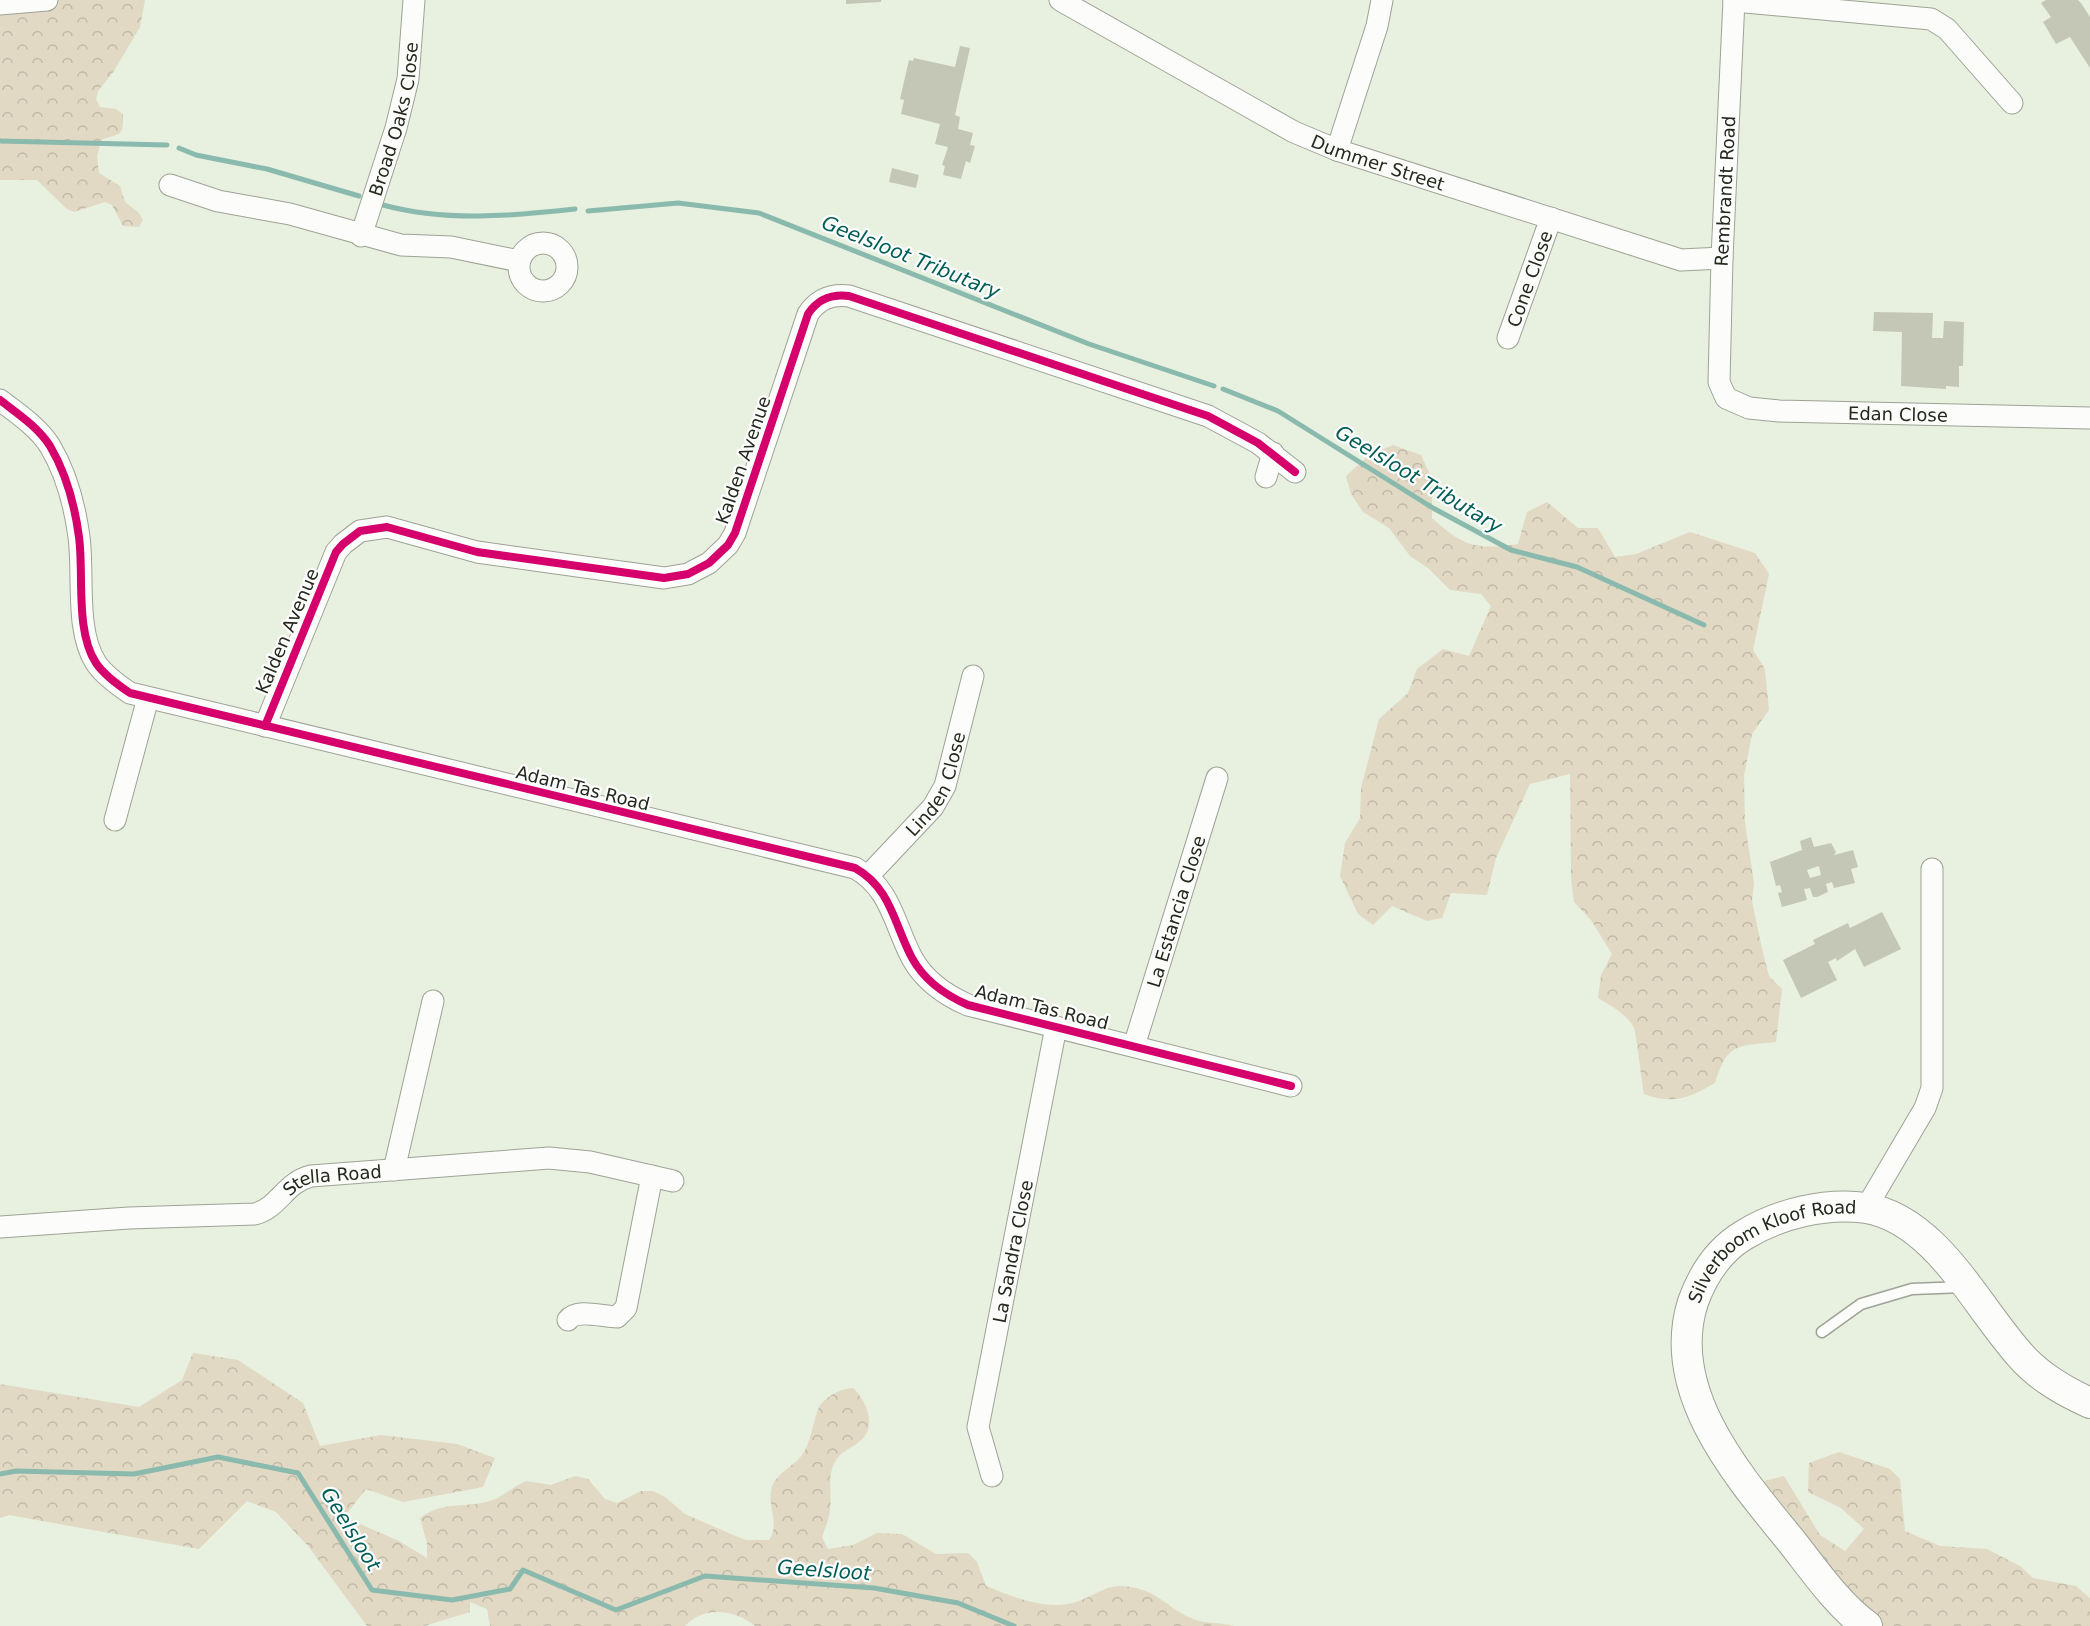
<svg xmlns="http://www.w3.org/2000/svg" width="2090" height="1626" font-family="'DejaVu Sans',sans-serif">
<style>
.forest{fill:url(#forest-crowns)}
.lines{fill:none;stroke-linecap:round;stroke-linejoin:round}
.stream{stroke:#8ab9ad;stroke-width:5}
.building{fill:#c5c7b6;fill-rule:evenodd}
.lane-casing{stroke:#9da396;stroke-width:13}
.street-casing{stroke:#9da396;stroke-width:23}
.secondary-casing{stroke:#9da396;stroke-width:32}
.lane{stroke:#fcfdfa;stroke-width:10}
.street{stroke:#fcfdfa;stroke-width:21}
.secondary{stroke:#fcfdfa;stroke-width:30}
.cycleway-casing{stroke:#fefefe;stroke-width:11}
.cycleway{stroke:#d6006c;stroke-width:8}
.labels{text-anchor:middle;dominant-baseline:central;stroke-width:4.5;stroke-linejoin:round;paint-order:stroke}
.street-label{font-size:18px;fill:#23291d;stroke:#fefefe}
.water-label{font-size:20px;font-style:italic;fill:#005e56;stroke:#fefefe}
</style>
<defs>
<pattern id="forest-crowns" width="20" height="18" patternUnits="userSpaceOnUse" patternTransform="scale(1.5)"><rect width="20" height="18" fill="#e1d9c4"/><path d="M2 6a3 3 0 1 1 6 0M12 15a3 3 0 1 1 6 0" fill="none" stroke="#c1baa8"/></pattern>
</defs>
<rect width="100%" height="100%" fill="#e8f0df"/>
<g class="forest">
<path d="M0,0H145L140,27L114,71L98,91L96,99L100,107L116,109L123,114C124,138 119,133 101,140L97,157L99,173L120,186L125,202L138,212L143,220L139,227L123,226L112,205L105,202L74,212L67,209L37,180H0Z"/>
<path d="M1393,445L1421,455L1432,479V518C1464,547 1476,550 1518,544L1527,512L1547,502L1578,528H1598L1615,557L1636,554L1690,532L1755,553L1769,574L1753,650L1765,669L1769,710L1752,734L1744,776L1745,823L1754,883L1752,901L1762,949L1769,976L1782,989L1776,1042C1736,1046 1728,1043 1715,1083C1689,1098 1673,1105 1644,1094C1642,1084 1636,1031 1634,1028C1627,1014 1611,1006 1598,998L1601,975L1612,954L1591,920L1574,902L1571,879L1570,774L1530,784L1496,858L1487,895L1451,893L1442,918L1427,921L1392,906L1373,925L1358,914L1340,876L1345,843L1360,818L1361,788L1379,719L1408,693L1417,669L1443,649L1469,656L1491,606L1481,594L1450,590L1428,568L1410,556L1389,528L1363,512L1351,494L1346,476L1368,456Z"/>
<path d="M193,1353L238,1360L303,1403L320,1446L381,1435L457,1444L495,1458L483,1487L403,1502L366,1489L344,1517L399,1541L427,1558V1543L420,1518C443,1500 468,1509 493,1500C504,1496 514,1486 526,1481L551,1485L575,1476L588,1479L605,1499L617,1503L641,1491H653L665,1497L685,1514L733,1535L746,1540H769C780,1524 768,1509 771,1491C774,1473 795,1467 804,1452C812,1439 815,1411 821,1404C830,1394 841,1389 853,1388C865,1399 876,1422 864,1437C852,1451 839,1448 832,1469C828,1482 832,1497 830,1510C829,1519 825,1528 822,1537L828,1549L853,1545L877,1533L902,1534L936,1554L968,1553L977,1562L986,1586C1013,1597 1047,1611 1076,1602C1092,1597 1105,1585 1123,1586C1158,1589 1165,1607 1193,1619C1205,1624 1221,1622 1234,1626H755C734,1609 704,1606 685,1626H490L487,1609L470,1602V1612L424,1626H367L308,1546L276,1512L247,1501L199,1549L9,1515L0,1518V1384L139,1407L182,1380Z"/>
<path d="M1839,1452L1890,1469L1900,1479L1905,1531L1940,1546L1987,1549L2020,1566L2033,1578L2076,1586L2090,1598V1626H1876L1756,1483L1784,1476L1820,1535L1845,1551L1864,1529L1841,1508L1808,1492L1809,1463Z"/>
</g>
<g class="lines">
<g class="stream">
<path d="M0,141L167,145"/>
<path d="M179,148L196,155L267,169L359,196"/>
<path d="M383,205C445,222 511,216 575,209"/>
<path d="M588,211L678,203L759,213L1089,344L1214,386"/>
<path d="M1223,389L1278,411L1433,508L1511,550L1577,567L1704,625"/>
<path d="M0,1474L16,1471L134,1474L218,1457L298,1473L372,1590L452,1600L510,1589L523,1570L616,1610L705,1576L874,1588L958,1603L1014,1626"/>
</g>
</g>
<g class="building">
<path d="M846,0H881V2L846,4Z"/>
<path d="M2046,0H2078L2081,3L2090,17V68L2070,37L2056,44L2043,22L2051,17L2041,3Z"/>
<path d="M960,46L970,48L955,115L960,117L958,129L973,133L970,145L975,146L970,163L966,161L961,179L943,175L945,166L942,165L948,147L935,144L940,124L901,114L904,100L900,99L909,60L913,61L914,58L955,67Z"/>
<path d="M892,168L919,175L916,188L889,182Z"/>
<path d="M1874,312L1933,313L1932,338H1943L1944,321L1964,322L1963,366H1959V387L1946,386V389L1901,386L1902,332L1873,331Z"/>
<path d="M1811,837L1814,847L1831,843L1836,852L1834,855L1853,850L1858,867L1851,869L1855,883L1834,888L1832,882L1826,884L1828,892L1817,897H1813L1810,888L1804,889L1807,900L1782,907L1778,893L1782,892L1780,885L1776,886L1770,862L1802,850L1800,841ZM1819,866L1821,875L1810,878L1807,870Z"/>
<path d="M1882,912L1901,949L1864,967L1855,949L1837,961L1836,958L1828,962L1837,980L1801,998L1783,960L1815,944L1813,940L1848,923L1850,928Z"/>
</g>
<g class="lines">
<defs>
<path id="lane" d="M1822,1332L1861,1304L1912,1289L1964,1287"/>
<g id="street">
<path id="s1" d="M1060,0L1294,132L1337,150L1681,260L1722,258"/>
<path id="s2" d="M1734,0L1722,258L1719,382L1726,398L1749,408L1779,411L2090,418"/>
<path d="M1734,1L1931,19L1947,29L2012,103"/>
<path d="M0,4L47,0"/>
<path d="M1337,150L1377,26L1382,0"/>
<path d="M170,185L218,201L290,214L401,245L451,247L519,261"/>
<path id="s3" d="M361,236L396,128L408,79L414,0"/>
<circle cx="543" cy="267" r="24"/>
<path id="s4" d="M1508,338L1551,218"/>
<path d="M0,400C18,414 38,427 50,446C66,473 75,507 79,537C84,574 75,631 96,663C104,675 118,685 130,693L855,868C891,888 894,924 912,958C924,980 945,995 968,1005L1291,1086"/>
<path d="M1266,477L1273,453"/>
<path d="M265,726L336,552L343,544L360,531L387,527L477,552L664,578L688,574L709,563L728,545L735,533L808,314C818,299 831,294 849,296L1208,416L1258,443L1295,472"/>
<path d="M115,820L148,698"/>
<path id="s5" d="M868,876L933,807L945,786L973,676"/>
<path id="s6" d="M1134,1046L1217,778"/>
<path d="M394,1170L433,1001"/>
<path d="M1866,1208L1925,1108L1932,1088V869"/>
<path id="s7" d="M0,1227L129,1218L255,1214C280,1207 284,1183 311,1176L549,1158L590,1162L673,1181"/>
<path d="M568,1320C577,1308 602,1317 617,1317L626,1308L652,1176"/>
<path id="s8" d="M992,1476L978,1427L1056,1027"/>
</g>
<g id="secondary">
<path id="s9" d="M1867,1626C1838,1605 1814,1570 1792,1542C1739,1477 1664,1392 1693,1302C1703,1274 1719,1250 1744,1235C1778,1214 1826,1202 1866,1208C1936,1220 1976,1306 2020,1355C2039,1377 2064,1391 2090,1403"/>
</g>
</defs>
<use href="#lane" class="lane-casing"/>
<use href="#street" class="street-casing"/>
<use href="#secondary" class="secondary-casing"/>
<use href="#lane" class="lane"/>
<use href="#street" class="street"/>
<use href="#secondary" class="secondary"/>
<defs>
<g id="cycleway">
<path d="M0,400C18,414 38,427 50,446C66,473 75,507 79,537C84,574 75,631 96,663C104,675 118,685 130,693L855,868C891,888 894,924 912,958C924,980 945,995 968,1005L1291,1086"/>
<path d="M265,726L336,552L343,544L360,531L387,527L477,552L664,578L688,574L709,563L728,545L735,533L808,314C818,299 831,294 849,296L1208,416L1258,443L1295,472"/>
</g>
</defs>
<use href="#cycleway" class="cycleway-casing"/>
<use href="#cycleway" class="cycleway"/>
</g>
<g class="labels">
<g class="street-label">
<text stroke="none"><textPath href="#s3" startOffset="122">Broad Oaks Close</textPath></text>
<text stroke="none"><textPath href="#s1" startOffset="358">Dummer Street</textPath></text>
<text transform="translate(1725 191) rotate(-87)">Rembrandt Road</text>
<text stroke="none"><textPath href="#s4" startOffset="63">Cone Close</textPath></text>
<text stroke="none"><textPath href="#s2" startOffset="574">Edan Close</textPath></text>
<text transform="translate(743 460) rotate(-71)">Kalden Avenue</text>
<text transform="translate(287 631) rotate(-67)">Kalden Avenue</text>
<text stroke="none"><textPath href="#s5" startOffset="117">Linden Close</textPath></text>
<text transform="translate(583 788) rotate(14)">Adam Tas Road</text>
<text stroke="none"><textPath href="#s6" startOffset="141">La Estancia Close</textPath></text>
<text transform="translate(1042 1007) rotate(14)">Adam Tas Road</text>
<text stroke="none"><textPath href="#s7" startOffset="344">Stella Road</textPath></text>
<text stroke="none"><textPath href="#s8" startOffset="230">La Sandra Close</textPath></text>
<text stroke="none"><textPath href="#s9" startOffset="486">Silverboom Kloof Road</textPath></text>
</g>
<g class="water-label">
<text transform="translate(911 257) rotate(22)">Geelsloot Tributary</text>
<text transform="translate(1419 479) rotate(31)">Geelsloot Tributary</text>
<text transform="translate(351 1529) rotate(58)">Geelsloot</text>
<text transform="translate(824 1570) rotate(4)">Geelsloot</text>
</g>
</g>
</svg>
